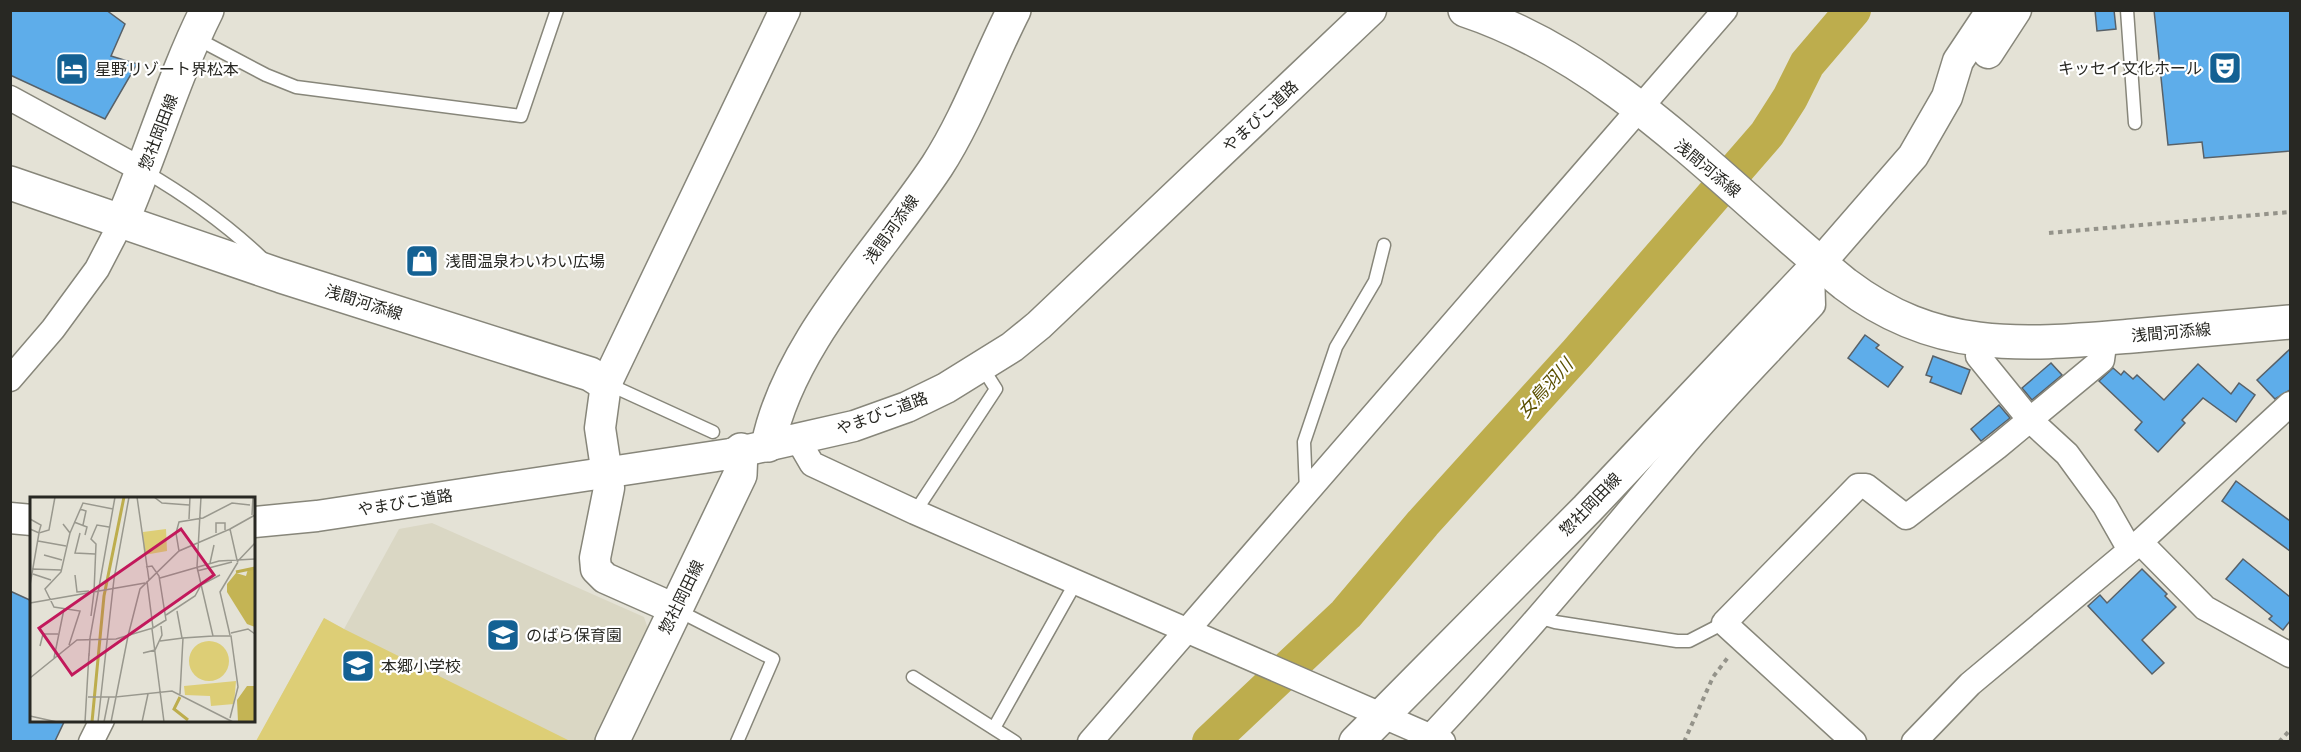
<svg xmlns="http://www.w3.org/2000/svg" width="2301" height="752" font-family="'PT Sans Narrow','Noto Sans JP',sans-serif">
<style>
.built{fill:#dad7c4}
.green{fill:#ddce76}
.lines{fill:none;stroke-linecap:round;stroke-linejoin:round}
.river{stroke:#bdad4d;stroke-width:36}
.building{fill:#5eadea;stroke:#586168;stroke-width:1.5}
.service-casing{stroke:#87867a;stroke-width:15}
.minor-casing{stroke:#87867a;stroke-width:27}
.tertiary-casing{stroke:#87867a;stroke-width:33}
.secondary-casing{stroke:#87867a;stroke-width:36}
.path{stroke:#94938a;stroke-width:4;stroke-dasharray:4.5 4.5;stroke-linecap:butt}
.service{stroke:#fff;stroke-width:12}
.minor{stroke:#fff;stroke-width:24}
.tertiary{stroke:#fff;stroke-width:30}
.secondary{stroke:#fff;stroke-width:33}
.labels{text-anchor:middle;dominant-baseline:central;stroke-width:4.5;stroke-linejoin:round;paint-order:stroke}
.poi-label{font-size:16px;fill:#282823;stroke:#fff;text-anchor:start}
.street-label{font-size:16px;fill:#282823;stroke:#fff}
.water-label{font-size:18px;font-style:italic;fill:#5b5000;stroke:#fff}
.inset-river{fill:none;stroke:#bdad4d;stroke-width:3}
.inset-road{fill:none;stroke:#99988e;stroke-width:1.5}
.view{fill:#c2185b;fill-opacity:0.15;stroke:#c2185b;stroke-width:3}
.inset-edge{fill:none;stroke:#282823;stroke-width:3}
</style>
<rect width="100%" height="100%" fill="#e4e2d6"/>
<path class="built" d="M432,523L644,617L652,641L605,741L256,742L324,618L344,629L399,529Z"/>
<path class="green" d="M324,618L344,629L570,741H256Z"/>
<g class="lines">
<path class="river" d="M1210,742L1346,614L1423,523L1577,353L1767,134L1790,98L1807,64L1853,10"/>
</g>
<g class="building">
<path d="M10,10H106L125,24L111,56L137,64L105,119L10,75Z"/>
<path d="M2095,10H2114L2116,29L2097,31Z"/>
<path d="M2154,10H2290V151L2204,158L2202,142L2168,145Z"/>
<path d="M1865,335L1879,345L1876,348L1903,367L1888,387L1848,358Z"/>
<path d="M2290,349V390L2275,399L2257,380Z"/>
<path d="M1933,356L1970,370L1961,394L1930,382L1932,377L1926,375Z"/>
<path d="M2051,363L2062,375L2032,400L2022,388Z"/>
<path d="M2198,364L2231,394L2239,383L2255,395L2236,422L2203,398L2182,420L2185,423L2158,452L2135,430L2142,422L2099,381L2113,368L2121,375L2124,371L2133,379L2137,375L2164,400Z"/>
<path d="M1999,405L2010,418L1981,441L1971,429Z"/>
<path d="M2236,481L2290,521V551L2222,501Z"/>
<path d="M2243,559L2290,597V621L2283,630L2269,619L2272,616L2226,579Z"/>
<path d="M2142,569L2167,594L2165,596L2176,607L2142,640L2164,663L2152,674L2088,606L2100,595L2107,603Z"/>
<path d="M10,591L32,601V720H65L55,741H10Z"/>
</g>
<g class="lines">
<defs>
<g id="service">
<path d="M2127,10L2135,123"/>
<path d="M194,37L266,75L296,87L521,116L557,10"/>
<path d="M144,171C187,196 226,224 262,258"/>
<path d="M608,384L713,432"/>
<path d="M1306,491L1304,442L1336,347L1375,281L1384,245"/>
<path d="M915,512L996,389L982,367"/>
<path d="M675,609L773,659L737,742"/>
<path d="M1538,617L1555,622L1677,641H1689L1724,623"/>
<path d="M913,677L1015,742"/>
<path d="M994,728L1076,582"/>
</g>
<g id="minor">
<path d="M10,98L144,171"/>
<path d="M1980,341L1978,356L2030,420L2067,454L2105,506L2130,550"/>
<path d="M10,379L53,329L97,269L122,221"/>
<path d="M798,440L812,464L915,512L1443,742"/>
<path d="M2140,542L2205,608L2290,655"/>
<path d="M1431,736C1518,644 1598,547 1680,450C1722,400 1769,353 1813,305L1812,272"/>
<path d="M91,742L102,720"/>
<path d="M1090,742L1725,10"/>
<path d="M1854,742L1724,623L1858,486H1866L1906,517L1997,447L2102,360L2105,338"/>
<path d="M1914,742L1970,684L2140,542L2290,404"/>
</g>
<g id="tertiary">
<path d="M1988,53L2016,10"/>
<path d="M1820,263L1913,156L1947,97L1958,61L1992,10"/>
<path d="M10,518L32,520"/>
<path d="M254,522L317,516L730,454L854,426L907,407L946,388L1012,347L1039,325L1371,10"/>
<path d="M675,609L605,578L596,569L595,558L609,488L600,428L606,384L785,10"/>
</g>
<g id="secondary">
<path d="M1465,10C1615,60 1725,187 1845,284C1937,354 2023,345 2132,336C2185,331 2238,327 2290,322"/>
<path d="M10,183L281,276L590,374L606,384"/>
<path d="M122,221C152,152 173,78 207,10"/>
<path d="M768,445C789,342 880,252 937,166C968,118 988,61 1014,10"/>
<path d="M612,742L740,475L741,450"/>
<path d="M1356,742L1587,509L1820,263"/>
</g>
</defs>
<use href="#service" class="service-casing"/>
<use href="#minor" class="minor-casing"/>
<use href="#tertiary" class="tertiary-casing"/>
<use href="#secondary" class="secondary-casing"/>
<g class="path">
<path d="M2049,233L2290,212"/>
<path d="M1684,742L1713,677L1729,656"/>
<path d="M2279,742L2290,730"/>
</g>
<use href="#service" class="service"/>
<use href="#minor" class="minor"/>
<use href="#tertiary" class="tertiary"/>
<use href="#secondary" class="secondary"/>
</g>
<defs>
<symbol id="theatre-square" viewBox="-11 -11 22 22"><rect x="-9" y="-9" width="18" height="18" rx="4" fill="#146193" stroke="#fff"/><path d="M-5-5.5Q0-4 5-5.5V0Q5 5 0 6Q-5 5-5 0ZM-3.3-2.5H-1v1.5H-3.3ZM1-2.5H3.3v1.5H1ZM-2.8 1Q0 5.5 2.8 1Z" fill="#fff"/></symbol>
<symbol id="hotel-square" viewBox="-11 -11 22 22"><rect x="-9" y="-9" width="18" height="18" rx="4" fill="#146193" stroke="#fff"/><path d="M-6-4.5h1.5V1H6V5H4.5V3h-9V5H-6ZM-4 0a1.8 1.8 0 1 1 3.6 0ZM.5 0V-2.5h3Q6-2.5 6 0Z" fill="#fff"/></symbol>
<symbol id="shop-square" viewBox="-11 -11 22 22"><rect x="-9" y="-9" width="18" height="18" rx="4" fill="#146193" stroke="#fff"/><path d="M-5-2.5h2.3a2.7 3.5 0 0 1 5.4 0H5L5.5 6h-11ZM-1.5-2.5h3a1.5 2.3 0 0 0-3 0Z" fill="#fff"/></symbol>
<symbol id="school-square" viewBox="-11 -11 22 22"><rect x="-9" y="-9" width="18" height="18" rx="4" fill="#146193" stroke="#fff"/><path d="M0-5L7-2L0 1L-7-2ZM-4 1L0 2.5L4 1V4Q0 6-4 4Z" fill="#fff"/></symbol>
</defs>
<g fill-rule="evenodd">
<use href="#theatre-square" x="2206" y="49" width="38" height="38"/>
<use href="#hotel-square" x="53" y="50" width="38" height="38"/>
<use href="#shop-square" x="403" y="242" width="38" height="38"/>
<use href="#school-square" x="484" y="616" width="38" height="38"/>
<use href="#school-square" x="339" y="647" width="38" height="38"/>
</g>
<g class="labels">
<g class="poi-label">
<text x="2202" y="68" text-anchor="end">キッセイ文化ホール</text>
<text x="95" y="69">星野リゾート界松本</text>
<text x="445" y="261">浅間温泉わいわい広場</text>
<text x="526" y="635">のばら保育園</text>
<text x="381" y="666">本郷小学校</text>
</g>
<g class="street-label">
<text transform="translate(1260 116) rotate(-43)">やまびこ道路</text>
<text transform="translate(158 132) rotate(-69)">惣社岡田線</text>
<text transform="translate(1708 168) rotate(40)">浅間河添線</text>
<text transform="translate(891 229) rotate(-54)">浅間河添線</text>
<text transform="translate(364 302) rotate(18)">浅間河添線</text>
<text transform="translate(2171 332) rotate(-5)">浅間河添線</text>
<text transform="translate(882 413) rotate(-20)">やまびこ道路</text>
<text transform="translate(405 502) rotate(-9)">やまびこ道路</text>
<text transform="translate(1590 504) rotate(-46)">惣社岡田線</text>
<text transform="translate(681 597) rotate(-64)">惣社岡田線</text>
</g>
<g class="water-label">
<text transform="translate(1545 388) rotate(-48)">女鳥羽川</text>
</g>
</g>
<g transform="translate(30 497)">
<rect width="225" height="225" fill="#e4e2d6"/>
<path d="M136,32L137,54L114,58L113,35ZM159 164a20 20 0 1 1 40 0a20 20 0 1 1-40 0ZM206,184L204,207L181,209L180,199L155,198L154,189Z" fill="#ddce76"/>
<path d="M225,70V130L217,127L197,95V87L206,76L216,79L218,72ZM217,189H225V225H208L207,203Z" fill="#c4b454"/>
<path class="inset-river" d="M206,75L225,71M150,200L144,212L158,223M62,225L74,99L94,0"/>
<path class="inset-road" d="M107,0L119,83M124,0L132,6L159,8M50,12L56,14L53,28M222,18L223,0M0,22L11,28L9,35M159,22L160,0M44,25L57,30L55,38M33,27L40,36L31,75L15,92L24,110L50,114L39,148M0,32L9,36L19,33L25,0M200,32L225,18M40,36L53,6L83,12M50,36L45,56L65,57M186,36V26H195V33M8,44L36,49M149,54L146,36L149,25L173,21L202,6L220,8M14,58L32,63M207,65L225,46M180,66L184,48M116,70L122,69L129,79L136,123L123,131M167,70L171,0M167,70L183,139H201L208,190L200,221M2,72L31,73M167,74L202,65M3,77L21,83M45,78L47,95L59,94M130,81L189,64L225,62M0,88L9,36M64,95L66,47L61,42L67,28L79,30M0,106L115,86M147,114L152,141M136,118L165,99L171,88L190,78M61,119L64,95M122,132L134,225M201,136L218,132L225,137M200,138L190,95L208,65M98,139L110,92L149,54L200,32L207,63M98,139L86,200L142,194L203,225M60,141L85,0M130,144L153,141M10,149L13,137H28M113,156L125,153L132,138L131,129M59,159L60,141M24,161L34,112M0,181L47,143L86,142L123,131L117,84M150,197L153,141L183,139M58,200H86L81,225M0,219L27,225M55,225L59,156M68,225L84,82L99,0M74,225L79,200M112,225L118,197"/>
<path class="view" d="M151,32L184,78L42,178L9,131Z"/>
<rect width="225" height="225" class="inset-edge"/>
</g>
<rect width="2301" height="752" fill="none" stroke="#282823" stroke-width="24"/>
</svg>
